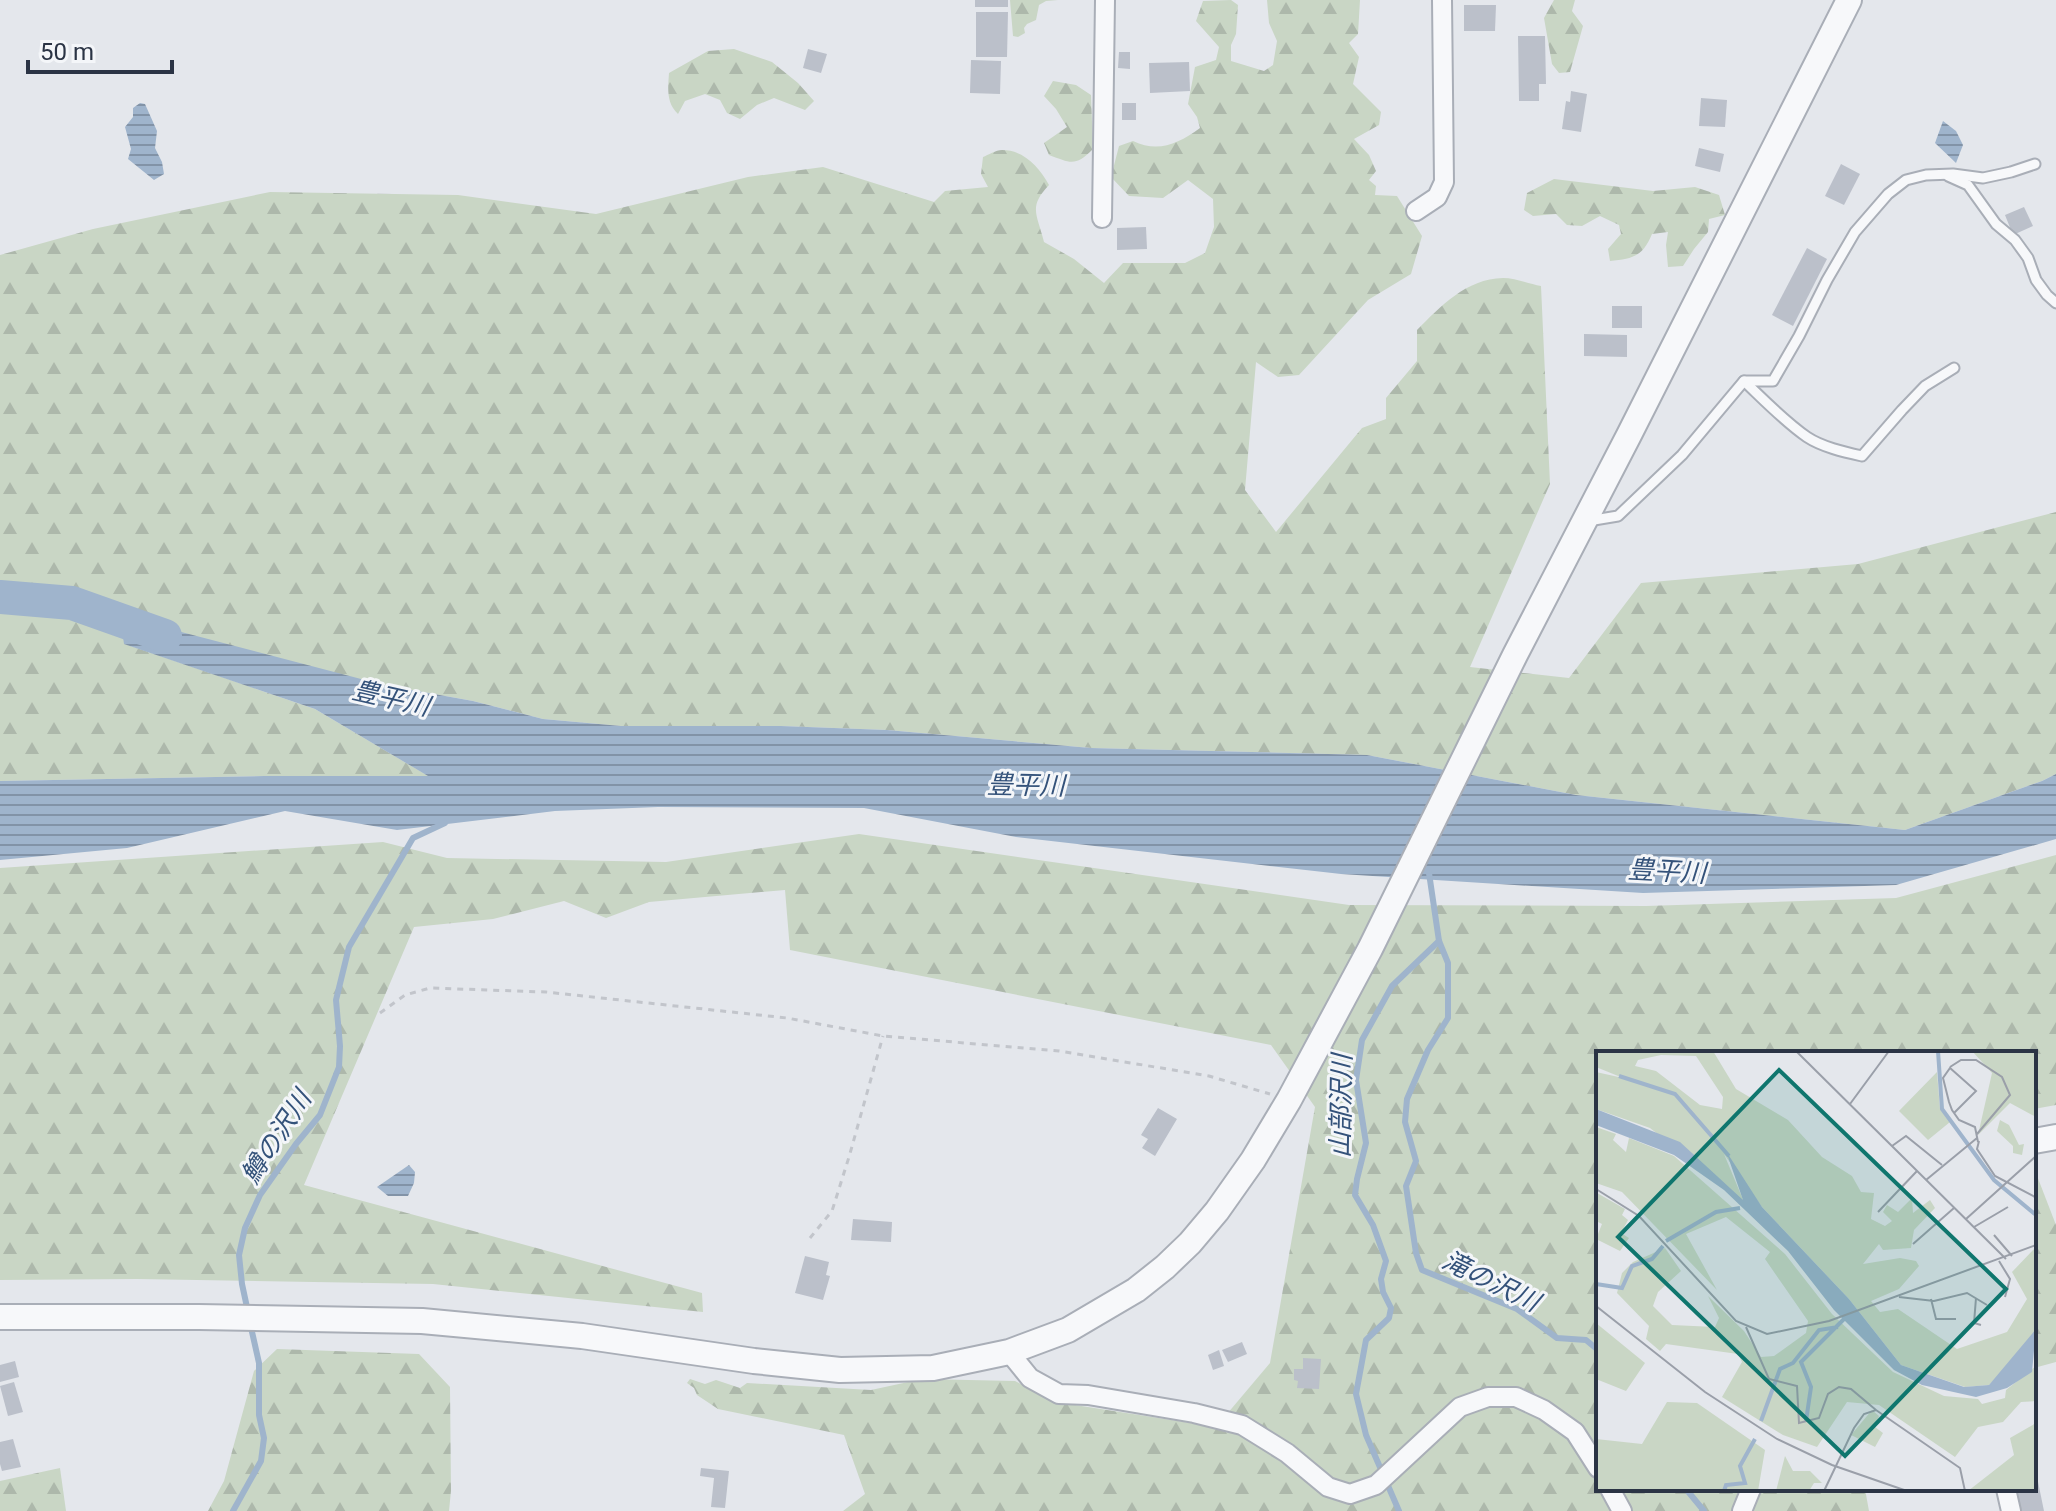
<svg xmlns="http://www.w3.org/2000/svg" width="2056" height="1511" font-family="Roboto,'Noto Sans JP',sans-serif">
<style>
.forest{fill:url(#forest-firs)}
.water{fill:url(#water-rules)}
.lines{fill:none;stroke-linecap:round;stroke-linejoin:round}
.stream{stroke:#9fb4cc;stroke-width:6}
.river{stroke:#9fb4cc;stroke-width:34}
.building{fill:#bbc0ca}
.service-casing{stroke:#a9aeb7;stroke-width:13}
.minor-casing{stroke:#a9aeb7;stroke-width:22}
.tertiary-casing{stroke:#a9aeb7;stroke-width:28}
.path{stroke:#c2c5cb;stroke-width:3;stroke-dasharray:6 6;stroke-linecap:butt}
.service{stroke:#f7f8fa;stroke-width:9}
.minor{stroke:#f7f8fa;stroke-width:18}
.tertiary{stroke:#f7f8fa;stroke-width:24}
.labels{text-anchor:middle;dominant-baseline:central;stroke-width:6;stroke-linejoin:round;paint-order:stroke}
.water-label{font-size:26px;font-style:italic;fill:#34527a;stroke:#f4f6f9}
.inset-river{fill:none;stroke:#9fb4cc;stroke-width:4}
.inset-road{fill:none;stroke:#9a9fa9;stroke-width:2}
.view{fill:#0f766e;fill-opacity:0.15;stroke:#0f766e;stroke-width:4}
.inset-edge{fill:none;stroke:#2b3445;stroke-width:4}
</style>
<defs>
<pattern id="forest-firs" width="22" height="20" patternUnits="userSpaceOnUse" patternTransform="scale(2)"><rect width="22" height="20" fill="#c9d6c5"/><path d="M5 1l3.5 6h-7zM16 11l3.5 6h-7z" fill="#adb8ab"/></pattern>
<pattern id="water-rules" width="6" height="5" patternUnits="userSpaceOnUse" patternTransform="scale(2)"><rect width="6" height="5" fill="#9fb4cc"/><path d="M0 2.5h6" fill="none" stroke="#8293a7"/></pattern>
</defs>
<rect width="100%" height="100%" fill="#e4e7ec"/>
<g class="forest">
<path d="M1010,0H1058L1046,1L1039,5L1036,20L1027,24L1024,28L1025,33L1018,37L1013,36Z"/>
<path d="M1231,0L1238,5L1236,34L1231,45V61L1264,71L1273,65L1277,41L1269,23L1267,0H1360L1358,34L1349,43L1359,57L1353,84L1381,112L1379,125L1354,139L1369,155L1376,171L1369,180L1376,186L1375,195L1397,196L1422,236L1411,274L1368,300L1299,375L1278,377L1256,362L1245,490L1276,532L1362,428L1386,419V398L1417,361V330C1441,306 1466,279 1503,278C1515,278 1529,284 1541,286L1550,484L1470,667L1569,678L1641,583L1858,564L2056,512V774L2042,781L1905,830L1576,795L1367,755L1091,748L887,730L781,726H621L543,719L473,701L384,685L125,644L315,709L430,777L264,776L0,781V255L93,229L270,192L458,195L596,214L748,177L823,167L934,202L945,191L988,187L981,174L983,157C988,155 996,150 1002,150C1024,150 1039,167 1049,185C1028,207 1037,214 1044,242L1074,259L1104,283L1123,263H1185L1205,253L1214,227L1213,199L1188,180L1163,198L1129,196L1111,177L1119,146L1133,141C1158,153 1178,144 1200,128L1197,117L1188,104L1195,67L1216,60L1219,47L1196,21L1203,1Z"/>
<path d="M1554,0H1575L1572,11L1583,26L1570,72L1559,73L1552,64L1544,18Z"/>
<path d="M734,49L772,62L798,83L814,101L805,110L774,98L757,105L740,119L727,113L720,100L705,94L685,101L678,114C666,103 668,88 669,73L708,51Z"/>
<path d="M1053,81L1076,85L1091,95L1093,149C1075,167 1071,163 1049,155L1044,143L1067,127L1056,109L1044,96Z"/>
<path d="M1554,179L1653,191L1695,187L1719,195L1725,215L1709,219L1708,232L1694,249L1683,266L1668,267L1666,245L1668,232L1652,234C1643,256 1633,259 1610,261L1608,249L1621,234L1619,225L1600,216L1582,226L1567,225L1556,214L1533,216L1524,210L1527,193Z"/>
<path d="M859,834L1349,905L1646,906L1896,898L2056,855V1105L2034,1109V1053H1598V1489H1865L1869,1511H843L865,1494L844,1435L718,1409L697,1395L694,1388L687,1383L690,1379L705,1384L716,1380L740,1388L747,1383L871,1390L922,1379L1015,1381L1056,1402L1216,1427L1270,1363L1315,1107L1271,1045L790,950L785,890L649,902L606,918L564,901L493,919L414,927L304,1185L702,1293L703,1312L433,1284L137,1279L0,1280V868L383,842L447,858L666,862Z"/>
<path d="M2034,1168L2056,1225V1362L2034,1368Z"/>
<path d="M277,1349L419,1354L450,1387L451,1491L449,1511H208L224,1481L254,1371Z"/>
<path d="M60,1468L66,1511H0V1481Z"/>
</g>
<g class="water">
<path d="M140,103L145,104L157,131L155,148L162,162L164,174L154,180L128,159L131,149L125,127L133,117V108Z"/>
<path d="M1943,121L1956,131L1963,145L1956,163L1935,143Z"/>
<path d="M120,616L384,685L473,701L543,719L621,726H781L887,730L1091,748L1367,755L1576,795L1905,830L2042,781L2056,774V839L1896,885L1643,893L1341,874L1016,837L864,808L658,807L555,811L397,830L285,811L127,848L0,860V781L264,776H428L315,709L124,644Z"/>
<path d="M409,1165L415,1172L414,1183L408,1196H388L377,1187Z"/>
</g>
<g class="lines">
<g class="stream">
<path d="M1429,873L1439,941L1448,963V1018L1428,1050L1407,1099L1405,1122L1416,1161L1406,1186L1416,1253L1422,1270L1517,1309L1557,1338L1586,1340L1598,1350"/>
<path d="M248,1312L242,1284L239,1255L245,1228L260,1195L296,1144L320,1115L339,1067L340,1046L336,1000L349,947L413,838L445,823"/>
<path d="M1686,1489L1704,1511"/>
<path d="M233,1511L261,1461L264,1438L259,1415V1363L250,1323"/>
<path d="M1399,1511L1366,1435L1356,1394L1366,1340L1389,1318L1391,1308L1383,1292L1381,1279L1386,1261L1373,1225L1355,1195L1357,1179L1366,1143L1356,1080L1362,1040L1392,986L1439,941"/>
</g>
<path class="river" d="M0,597L72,603L165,636"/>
</g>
<g class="building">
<rect x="975" y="0" width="33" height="7"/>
<path d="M1464,5H1496L1495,31H1464Z"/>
<path d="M976,12H1008L1007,57H976Z"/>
<path d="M1518,36H1545L1546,84H1539V101H1519Z"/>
<path d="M808,49L827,54L821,73L803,68Z"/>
<path d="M1119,52H1130V69L1118,68Z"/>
<path d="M971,60L1001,61L1000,94L970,93Z"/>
<path d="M1189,62L1190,91L1150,93L1149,63Z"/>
<path d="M1571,91L1587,94L1581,132L1562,129L1566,101L1570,102Z"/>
<path d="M1701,98L1727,100L1725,127L1699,126Z"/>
<rect x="1122" y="103" width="14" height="17"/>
<path d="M1699,148L1724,154L1720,172L1695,166Z"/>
<path d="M1841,164L1860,174L1844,205L1825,196Z"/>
<path d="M2024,207L2033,226L2013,235L2005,215Z"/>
<path d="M1146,227L1147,249L1117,250V228Z"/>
<path d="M1807,248L1827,259L1793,326L1772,315Z"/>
<rect x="1612" y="306" width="30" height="22"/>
<path d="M1584,334L1627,335V357L1584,356Z"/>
<path d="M1158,1108L1177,1119L1155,1156L1142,1148L1148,1139L1141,1135Z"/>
<path d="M853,1219L892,1222L891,1242L851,1240Z"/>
<path d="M805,1256L829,1262L826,1275L830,1276L823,1300L795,1293Z"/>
<path d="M1242,1342L1247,1354L1228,1362L1222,1350Z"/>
<path d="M1219,1350L1224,1366L1213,1370L1208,1355Z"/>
<path d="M1303,1358L1321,1359L1319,1389L1297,1388L1298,1381L1294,1380V1369H1303Z"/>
<path d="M15,1361L19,1377L0,1382V1365Z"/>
<path d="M14,1382L23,1412L8,1416L0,1386Z"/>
<path d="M13,1439L21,1467L2,1471L0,1464V1442Z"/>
<path d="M2035,1467L2044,1511H2021L2016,1489H2034Z"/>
<path d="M701,1468L729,1471L725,1508L711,1507L714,1478L700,1476Z"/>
</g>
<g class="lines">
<defs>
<g id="service">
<path d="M1948,176L1968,185L1996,224L2015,240L2028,258L2036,280L2047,295L2056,303"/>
<path d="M1744,381C1764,400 1784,421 1807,437C1822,447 1844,452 1862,456L1902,410L1925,386L1954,368"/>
<path d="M1588,521L1618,516L1682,455L1744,381H1773L1799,336L1827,280L1855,232L1888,194L1906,180L1926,175L1953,174L1983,178L2011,172L2035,164"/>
</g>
<g id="minor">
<path d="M1416,211L1437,197L1444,182L1442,0"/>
<path d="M1102,218L1105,0"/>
<path d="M1009,1352L1030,1378L1059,1394L1088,1395L1194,1413L1242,1425L1287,1453L1328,1487L1350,1494L1376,1485L1460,1407L1488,1397H1516L1544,1410L1575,1432L1598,1468"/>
<path d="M1610,1489L1622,1511"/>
<path d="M2006,1489L2011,1511"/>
<path d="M1742,1511L1751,1489"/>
</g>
<g id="tertiary">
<path d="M2034,1141L2056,1137"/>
<path d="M0,1317H199L422,1321L582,1336L754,1361L840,1370L933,1368L1009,1352L1068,1330L1136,1290L1165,1267L1190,1243L1217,1211L1253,1160L1289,1100L1370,949L1515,655L1629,435L1849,0"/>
</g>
</defs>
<use href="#service" class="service-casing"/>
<use href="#minor" class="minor-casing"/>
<use href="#tertiary" class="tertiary-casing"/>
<g class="path">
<path d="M380,1013L405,995L430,988L546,992L787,1018L883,1036L1059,1051L1209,1076L1270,1094"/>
<path d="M810,1238L832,1211L849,1157L883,1036"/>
</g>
<use href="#service" class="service"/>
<use href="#minor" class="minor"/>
<use href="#tertiary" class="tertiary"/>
</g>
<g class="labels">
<g class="water-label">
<text transform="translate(391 698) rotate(13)">豊平川</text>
<text transform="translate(1026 785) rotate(1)">豊平川</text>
<text transform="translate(1667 871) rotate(3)">豊平川</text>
<text transform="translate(1341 1106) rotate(-89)">山部沢川</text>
<text transform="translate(276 1137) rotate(-57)">鱒の沢川</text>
<text transform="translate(1491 1281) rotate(26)">滝の沢川</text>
</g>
</g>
<g transform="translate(1596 1051)">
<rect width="440" height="440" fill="#e4e7ec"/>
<path d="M341,21L344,58L354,71L332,89L303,60Z" fill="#c9d6c5"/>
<path d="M0,0H117L140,38L192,69L226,106L256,125L265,141L278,142L275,168L289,175L296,170L287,161L291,154L302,161L316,147L317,162L334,149L339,157L318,179L315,197L287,199L283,193L267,213L304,207L320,210L323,215L303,238L275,250L284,261L302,258L361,298L411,281L431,248L416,221L440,196V278L431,294L393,334L369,336L305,314L253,248L166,156L128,103L148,151L54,77L0,58V21L27,27L0,16ZM65,4L100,5L127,46L126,58L104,54L60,20L39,15L42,9ZM376,0H440V66L414,52L382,84L396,22ZM404,69L413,74L423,94L428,93L426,104L417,102V95L401,80ZM0,76L20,83L17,89L30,101L33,87L78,105L189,203L236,263L297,321L348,345L382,348L386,353L409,347L410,339L440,315V350L425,351L407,371L382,376L359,406L283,354L251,351L221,396L187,384L126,346L146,311L142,303L70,293L64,300L50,288L53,275L21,242L26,222L37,211L69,197L85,220L62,241L57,255L76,274L119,276L123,267L112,245L148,280L165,306L178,305L210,282L212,270L169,208L174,201L130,166L90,183L121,239L26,141L0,132ZM1,142L29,158L26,164L32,169L25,182L33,187L24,200L0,188L6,173L0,170ZM0,272L49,312L30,340L0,328ZM71,351L101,352L169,399L162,440H0V388L46,393ZM276,359L283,365L279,376L287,382L279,396L255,384ZM440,372V440H372L418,404L414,387ZM189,405L197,420H214L226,432H218L213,440H180Z" fill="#c9d6c5" fill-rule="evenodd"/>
<path d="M0,58L84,91L147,149L130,100L166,156L253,248L305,314L368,336L393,334L440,278L436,321L411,337L380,346L326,334L298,319L238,259L192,200L128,139L78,104L0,74Z" fill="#9fb4cc"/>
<path class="inset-river" d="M342,0L346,58L398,129L440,164M23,25L79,43L133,105M70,190L120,161L144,157M0,233L26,237L36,215L56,208L67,195M165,370L184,318L197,312L223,279L242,276M210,370L215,336L205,311L248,268M128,440L130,434L149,432L144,415L159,388"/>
<path class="inset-road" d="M200,0L410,208M354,16L365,9H380L406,26L414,44L381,83M254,53L293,0M358,62L380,40L354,17L347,27L353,51L356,59L363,69L379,76L382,91M383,90L381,98L399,125L439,146M296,95L310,85L346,114M330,129L381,87M0,138L43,165L140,270L171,283L233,270L440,194M282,161L321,120M370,168L440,105M378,176L412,156M398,184L416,205M317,193L358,157M403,210L414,228L409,246M303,246L338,250L371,242L391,254M380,247L378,272L385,274M335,248L340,268H360M0,255L109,341L181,388L236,414L311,440M150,276L173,328L201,335L203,372L223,367L232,343L243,336L255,338L280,359M228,440L258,377L268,363L280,359L364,417L369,440"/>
<path class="view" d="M183,19L410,238L249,405L22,186Z"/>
<rect width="440" height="440" class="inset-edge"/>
</g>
<path d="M28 60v12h144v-12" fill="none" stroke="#2b3445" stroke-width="4"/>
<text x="40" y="60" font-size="24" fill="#2b3445" stroke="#f4f6f9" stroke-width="6" paint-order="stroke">50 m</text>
</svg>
